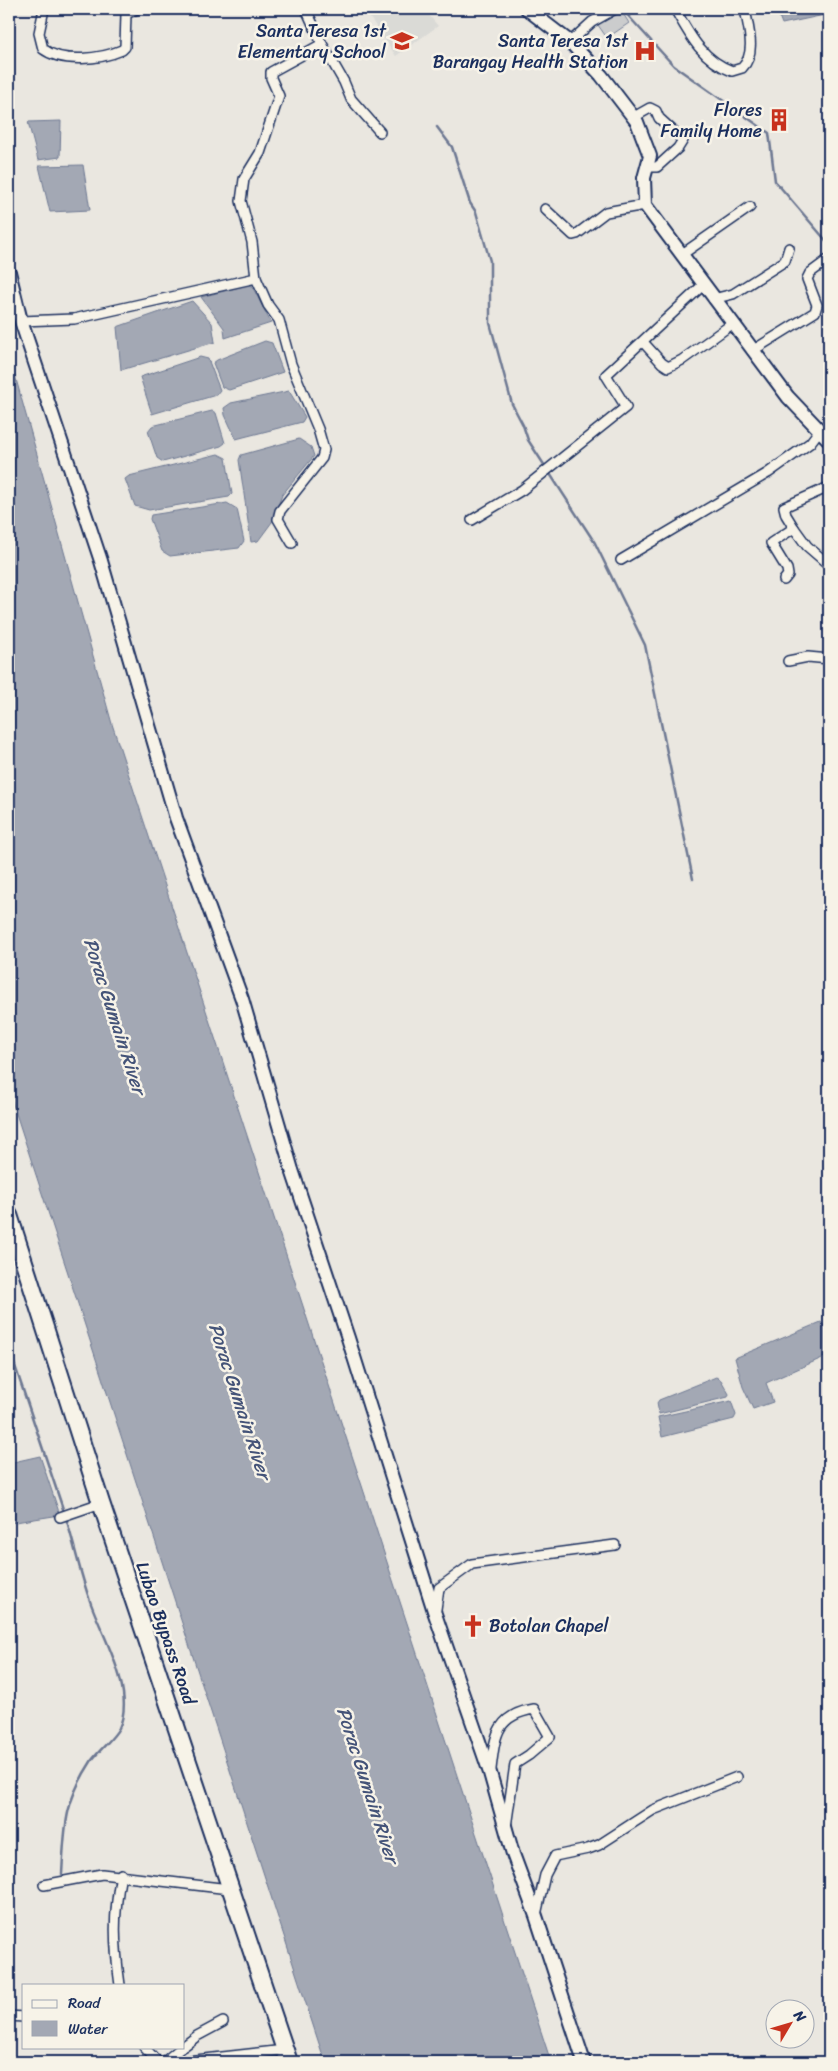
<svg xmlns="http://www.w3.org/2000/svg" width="838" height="2071" font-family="Sriracha,sans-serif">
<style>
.built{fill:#dadad6}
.green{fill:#cbcccd;stroke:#737e96}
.water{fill:#a3a8b4;stroke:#6d7892}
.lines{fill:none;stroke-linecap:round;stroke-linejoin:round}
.stream{stroke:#6d7892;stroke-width:2.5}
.street-casing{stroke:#1b2f5e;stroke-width:12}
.secondary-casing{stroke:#1b2f5e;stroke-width:16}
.highway-casing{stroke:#1b2f5e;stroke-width:20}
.street{stroke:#f7f3e8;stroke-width:9}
.secondary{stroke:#f7f3e8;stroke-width:12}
.highway{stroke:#f7f3e8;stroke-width:16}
.labels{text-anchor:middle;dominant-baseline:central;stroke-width:5;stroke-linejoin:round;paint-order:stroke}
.poi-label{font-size:18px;fill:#1b2f5e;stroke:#f7f3e8;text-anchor:end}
.street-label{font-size:18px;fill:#1b2f5e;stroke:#f7f3e8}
.water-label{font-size:19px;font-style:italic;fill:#445378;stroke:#f7f3e8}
</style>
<rect width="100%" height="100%" fill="#eae7e0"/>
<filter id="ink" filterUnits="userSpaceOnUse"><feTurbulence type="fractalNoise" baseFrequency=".02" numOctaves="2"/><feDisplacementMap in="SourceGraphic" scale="10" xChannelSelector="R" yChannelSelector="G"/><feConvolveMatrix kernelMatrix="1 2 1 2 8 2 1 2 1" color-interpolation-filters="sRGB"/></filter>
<g filter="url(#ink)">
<path class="built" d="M364,9H424L438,26L396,56Z"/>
<path class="green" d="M620,9L629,23L607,38L598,25Z"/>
<g class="water">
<path d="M786,9H829V14L782,24L777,11Z"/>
<path d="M61,121L60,157L38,160L28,122Z"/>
<path d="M83,165L90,210L50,212L39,166Z"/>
<path d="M251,284L271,323L225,338L224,328L201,297Z"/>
<path d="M192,301L212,323L215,342L121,370L117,327Z"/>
<path d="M265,341L272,343L283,372L229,390L222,387L213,363L217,360Z"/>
<path d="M9,354L112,724L551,2062H325L9,1092Z"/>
<path d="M200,357L208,359L220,390L216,395L152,414L140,377Z"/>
<path d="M289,391L305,417L302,422L236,439L225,415L224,408L231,403Z"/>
<path d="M212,411L216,413L225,443L221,446L163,462L157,458L148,431L152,426Z"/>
<path d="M299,439L311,447L314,456L282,495L272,522L258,541L251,542L239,460L241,455Z"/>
<path d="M218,454L226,458L232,494L229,497L149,510L135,506L125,479L129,476Z"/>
<path d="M227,503L237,509L244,541L239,548L170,556L162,551L150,519L151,515Z"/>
<path d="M821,1322L829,1331V1355L766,1383L773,1402L753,1409L743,1387L735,1358Z"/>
<path d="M716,1377L721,1380L729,1394L728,1397L659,1414L657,1403L659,1400Z"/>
<path d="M731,1401L736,1415L734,1419L662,1437L658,1417Z"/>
<path d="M40,1456L60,1515L9,1523V1463Z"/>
</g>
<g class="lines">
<g class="stream">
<path d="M622,9L674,66L769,133L775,181L829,244"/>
<path d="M437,127L452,147L470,203L476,212L490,261V323L512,404L523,425L528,440L595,543L645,645L693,879"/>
<path d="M9,1348L64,1512"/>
<path d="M62,1874C65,1824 64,1803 92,1760C100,1749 113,1739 119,1728C137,1690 100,1633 89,1598C80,1572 74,1544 66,1518"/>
</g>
<defs>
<g id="street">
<path d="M44,9L39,33L43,49C63,64 101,59 122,50L125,47L126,14L137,9"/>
<path d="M675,9C689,34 702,60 732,71L742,68C757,53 748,27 745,9"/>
<path d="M570,42L592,22L615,9"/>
<path d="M322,44L344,82L351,99L380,132"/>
<path d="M634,117L650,108L656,111L659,118L683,140L678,148L657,167H647"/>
<path d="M545,209L573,235L577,234L606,212L645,205"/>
<path d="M681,255L750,207"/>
<path d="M713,299L733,294L785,261L789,248"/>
<path d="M21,321L74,319L256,278"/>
<path d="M643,342L662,363L668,367L682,360L732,324"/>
<path d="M752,351L815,312L817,305L807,279L810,273L829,259"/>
<path d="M472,520L522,490L626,407L606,375L703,285"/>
<path d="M794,528L807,546L829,565"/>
<path d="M292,543L278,519L280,511L322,458L324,450L318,429L291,364L279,320L268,305L256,278L252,242L241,201L244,179L260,153L279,96L271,78V72L322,44L306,9"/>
<path d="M621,560L768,473L810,443L819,431"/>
<path d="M784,580L788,575L787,569L771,543L794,528L786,515L784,507L829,487"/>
<path d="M788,661L808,657L829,659"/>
<path d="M60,1517L101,1503"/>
<path d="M436,1609L439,1588L472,1564L615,1545"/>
<path d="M491,1769C495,1736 496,1715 534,1709L550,1737L529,1755L515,1764L506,1827"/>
<path d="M44,1885L102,1874L229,1889"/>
<path d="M536,1915L545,1875L555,1856L588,1849L599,1845L653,1810L737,1777"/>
<path d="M120,1985C114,1943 113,1916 121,1874"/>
<path d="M9,2016L24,2017"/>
<path d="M184,2046L197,2036L223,2022"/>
<path d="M144,2047L158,2062"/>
<path d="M164,2062L182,2047"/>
<path d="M178,2062L285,2050"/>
</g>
<g id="secondary">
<path d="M527,9L570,42L601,75L637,122L650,156L644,178L645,205L788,397L829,440"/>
<path d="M9,272L21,321L101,561L176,818L242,999L292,1170L348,1338L435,1614L490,1773L513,1854L536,1916L584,2062"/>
</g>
<path id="highway" d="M9,1215L101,1503L289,2062"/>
</defs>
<use href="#street" class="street-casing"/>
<use href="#secondary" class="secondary-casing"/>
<use href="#highway" class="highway-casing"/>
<use href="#street" class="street"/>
<use href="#secondary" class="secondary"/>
<use href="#highway" class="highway"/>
</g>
</g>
<defs>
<symbol id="school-bare" viewBox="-9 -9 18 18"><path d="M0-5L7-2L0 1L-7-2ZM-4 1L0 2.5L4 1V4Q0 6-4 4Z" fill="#c8321e" stroke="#f7f3e8" stroke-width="2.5" paint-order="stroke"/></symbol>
<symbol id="hospital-bare" viewBox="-9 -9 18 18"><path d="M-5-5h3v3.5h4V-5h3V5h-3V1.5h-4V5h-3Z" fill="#c8321e" stroke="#f7f3e8" stroke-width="2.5" paint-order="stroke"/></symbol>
<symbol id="building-bare" viewBox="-9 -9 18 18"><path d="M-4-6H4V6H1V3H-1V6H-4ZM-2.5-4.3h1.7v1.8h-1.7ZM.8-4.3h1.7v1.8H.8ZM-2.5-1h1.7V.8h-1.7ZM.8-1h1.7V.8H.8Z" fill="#c8321e" stroke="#f7f3e8" stroke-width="2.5" paint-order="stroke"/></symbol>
<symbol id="church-bare" viewBox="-9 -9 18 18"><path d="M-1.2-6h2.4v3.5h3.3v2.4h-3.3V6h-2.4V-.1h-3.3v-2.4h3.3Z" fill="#c8321e" stroke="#f7f3e8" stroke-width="2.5" paint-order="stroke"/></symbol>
</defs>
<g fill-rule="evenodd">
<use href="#school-bare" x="386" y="25" width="32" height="32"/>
<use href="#hospital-bare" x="629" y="35" width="32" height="32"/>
<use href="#building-bare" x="763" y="104" width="32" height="32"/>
<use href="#church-bare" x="457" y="1610" width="32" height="32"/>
</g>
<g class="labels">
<g class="poi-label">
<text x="386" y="31">Santa Teresa 1st<tspan x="386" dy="21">Elementary School</tspan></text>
<text x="628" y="41">Santa Teresa 1st<tspan x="628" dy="21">Barangay Health Station</tspan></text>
<text x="762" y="110">Flores<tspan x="762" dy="21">Family Home</tspan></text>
<text x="489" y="1626" text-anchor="start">Botolan Chapel</text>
</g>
<g class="street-label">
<text transform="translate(166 1633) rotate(71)">Lubao Bypass Road</text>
</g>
<g class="water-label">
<text transform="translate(115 1016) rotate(72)">Porac Gumain River</text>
<text transform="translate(240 1401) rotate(72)">Porac Gumain River</text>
<text transform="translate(368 1785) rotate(72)">Porac Gumain River</text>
</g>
</g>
<rect width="838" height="2071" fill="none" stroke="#f7f3e8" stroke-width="30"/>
<rect x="15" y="15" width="808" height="2041" fill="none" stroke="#1b2f5e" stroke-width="2" filter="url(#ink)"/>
<rect x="22" y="1984" width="162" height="65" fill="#f7f3e8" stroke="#9fa5b1"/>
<rect x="32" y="2000" width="25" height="8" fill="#f7f3e8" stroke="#9fa5b1"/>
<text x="68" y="2008" font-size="15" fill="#1b2f5e">Road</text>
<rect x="32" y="2021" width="25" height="15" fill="#a3a8b4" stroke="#9fa5b1"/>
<text x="68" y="2034" font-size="15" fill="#1b2f5e">Water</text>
<g transform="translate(790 2024) rotate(52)"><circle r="24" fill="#f7f3e8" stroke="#9fa5b1"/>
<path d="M0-4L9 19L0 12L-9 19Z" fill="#c8321e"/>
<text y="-8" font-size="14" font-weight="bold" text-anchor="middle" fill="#1b2f5e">N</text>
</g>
</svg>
